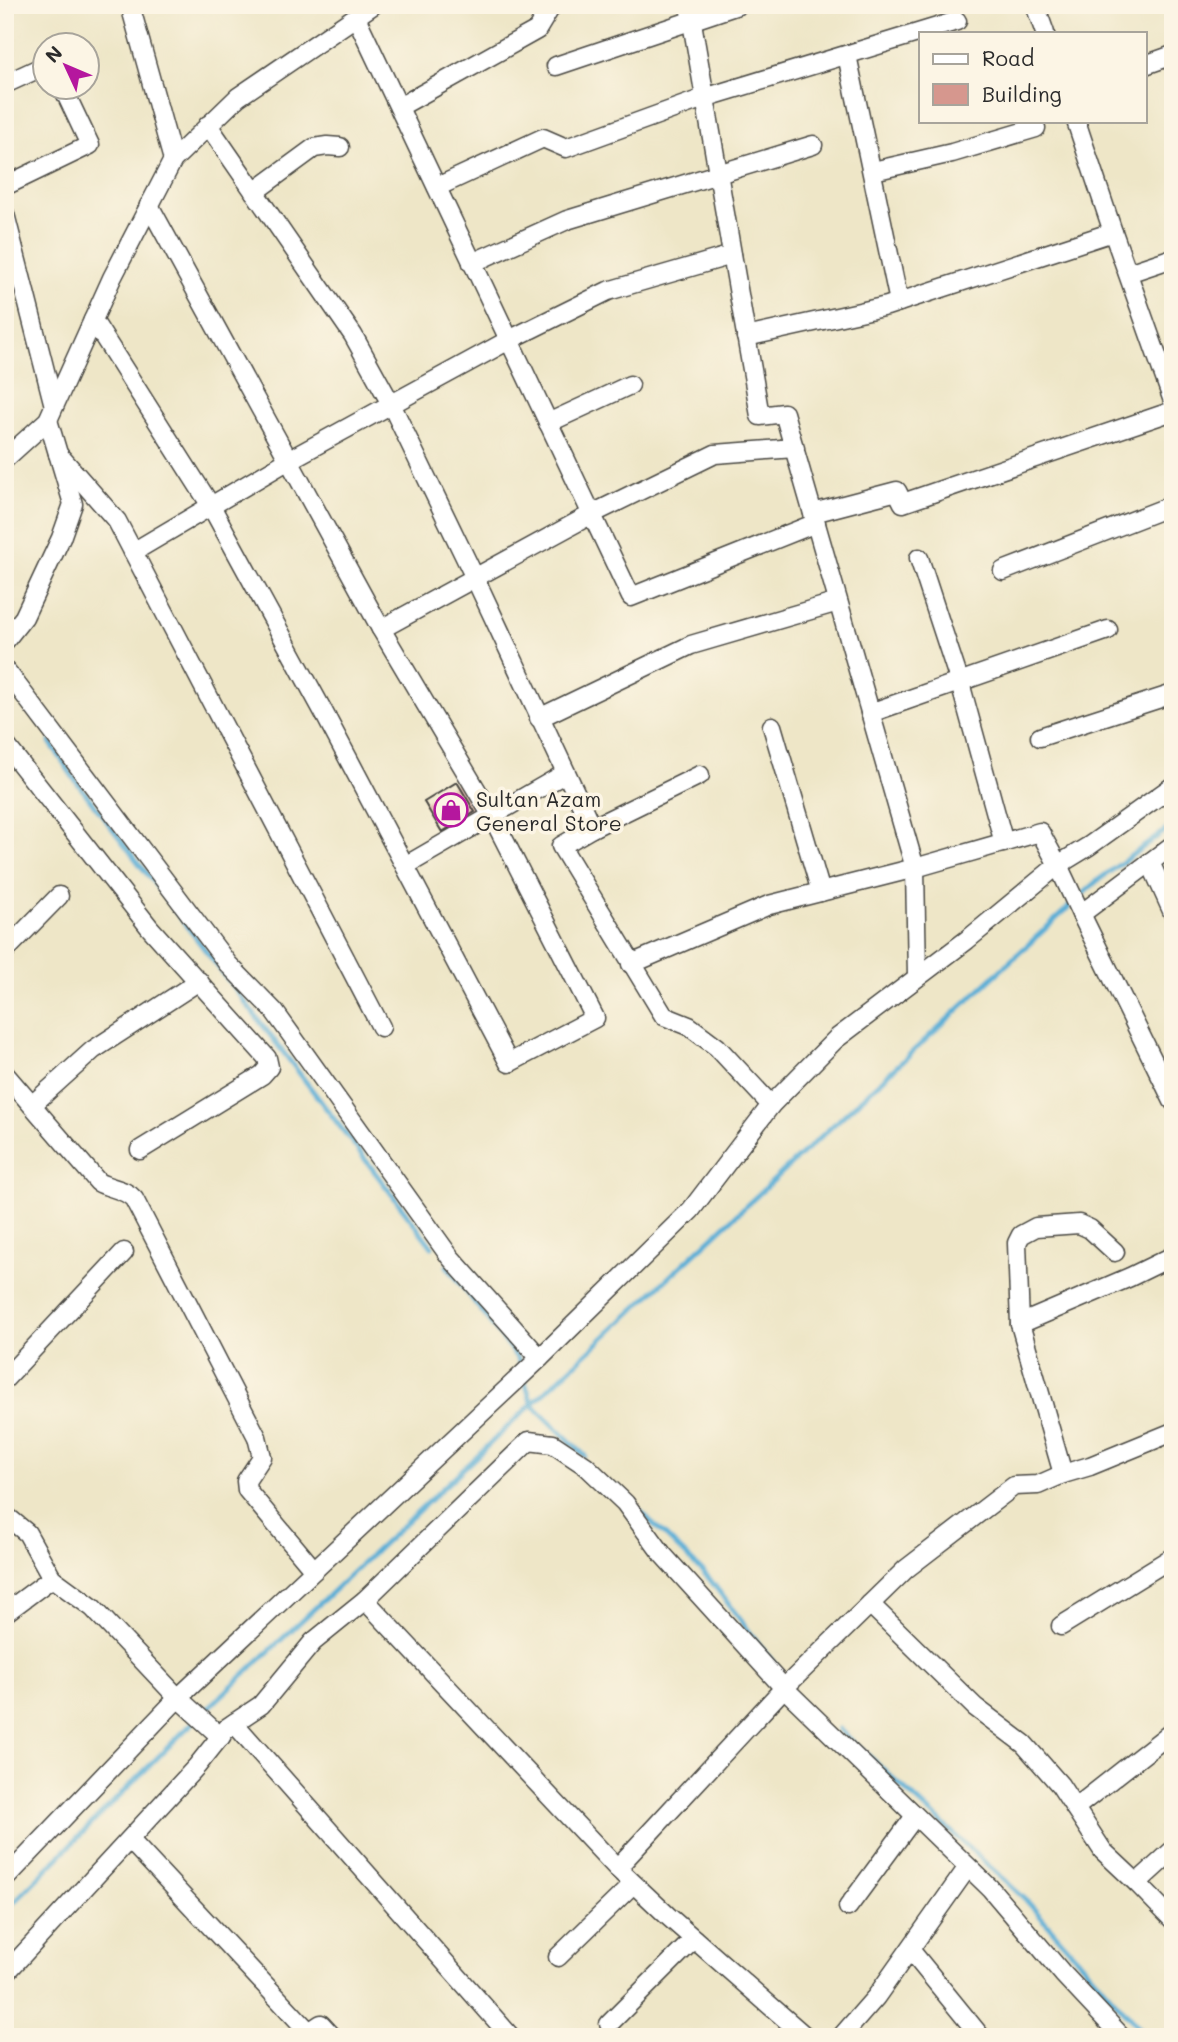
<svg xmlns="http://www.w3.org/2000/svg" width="1178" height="2042" font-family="Mali,sans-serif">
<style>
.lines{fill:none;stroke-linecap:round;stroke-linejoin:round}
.stream{stroke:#5aaed6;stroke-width:5}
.building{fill:#d6978e}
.minor-casing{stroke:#484742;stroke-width:21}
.minor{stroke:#fff;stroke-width:18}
.labels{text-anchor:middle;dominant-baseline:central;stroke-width:7;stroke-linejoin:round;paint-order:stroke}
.poi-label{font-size:21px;fill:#2b2b2b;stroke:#fcf5e5;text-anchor:start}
</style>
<rect width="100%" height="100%" fill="#fcf5e5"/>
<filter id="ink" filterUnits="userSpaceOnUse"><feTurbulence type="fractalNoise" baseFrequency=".0143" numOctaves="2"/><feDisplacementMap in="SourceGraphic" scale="14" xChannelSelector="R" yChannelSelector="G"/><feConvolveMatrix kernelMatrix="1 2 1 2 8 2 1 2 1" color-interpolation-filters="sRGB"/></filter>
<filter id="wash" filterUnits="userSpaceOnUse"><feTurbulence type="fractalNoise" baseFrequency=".00686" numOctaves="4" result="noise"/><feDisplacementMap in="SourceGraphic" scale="28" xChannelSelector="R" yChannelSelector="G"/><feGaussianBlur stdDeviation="1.57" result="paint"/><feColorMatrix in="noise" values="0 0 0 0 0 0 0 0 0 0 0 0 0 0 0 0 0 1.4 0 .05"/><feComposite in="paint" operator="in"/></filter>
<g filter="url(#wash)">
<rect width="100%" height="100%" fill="#eee6c7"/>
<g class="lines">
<g class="stream">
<path d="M50,742L73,777L432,1247"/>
<path d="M1078,898L1097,881L1173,825"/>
<path d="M447,1266L518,1359L532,1404L585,1456"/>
<path d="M639,1510L708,1577L777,1668"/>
<path d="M839,1729L1025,1899L1147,2037"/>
<path d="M5,1911L184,1731L532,1404L1071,905"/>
</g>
</g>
<g id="blocks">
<path class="building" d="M457,782L475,812L442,832L424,802Z"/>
</g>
</g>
<g filter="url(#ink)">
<use href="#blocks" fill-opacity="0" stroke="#484742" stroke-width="2"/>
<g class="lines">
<defs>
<g id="minor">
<path d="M130,5L173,160"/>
<path d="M689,5L760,416L784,413L915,868L917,977"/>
<path d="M1035,5L1045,33"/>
<path d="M356,17L631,597L816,523"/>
<path d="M847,55L899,302"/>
<path d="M1145,65L1173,55"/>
<path d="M556,66L738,5"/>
<path d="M5,84L46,65"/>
<path d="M399,107L537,30L552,5"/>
<path d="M1076,121L1113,232"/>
<path d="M208,125L353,335L391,404L475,578L592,828L561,846L664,1016L689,1026L717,1047L771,1105"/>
<path d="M873,171L952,153L1036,128"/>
<path d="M5,186L90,145L63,88"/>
<path d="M437,187L543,138L566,148L704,98L957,21"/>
<path d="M254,192L314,148L327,146L340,147"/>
<path d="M5,214L54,406"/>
<path d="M472,263L567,220L813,145"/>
<path d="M1128,273L1173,258"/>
<path d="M93,320L211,506L323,711L509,1063L595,1018L492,816L381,629L149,205"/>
<path d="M746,337L887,306L1113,232L1173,401"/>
<path d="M548,423L630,385"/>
<path d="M58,454L117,521L381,1027"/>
<path d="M5,459L48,420L112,278L173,160L238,97L373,5"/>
<path d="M813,513L897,491L903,503L1173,411"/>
<path d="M133,552L289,460L509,340L608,291L732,255"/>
<path d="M919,558L960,683L1004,843"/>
<path d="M1003,571L1173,505"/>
<path d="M381,629L592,514L715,454L795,448"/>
<path d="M5,641L24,617L61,538L73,504L48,420"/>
<path d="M5,669L228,964L274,1011L450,1257L540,1358"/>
<path d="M870,713L1108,630"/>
<path d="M539,718L691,645L838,602"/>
<path d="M772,726L821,892"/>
<path d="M1040,737L1173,694"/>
<path d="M5,744L150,928L267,1058L269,1067L262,1075L140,1150"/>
<path d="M1173,786L1089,846L1058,865L1081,914L1173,845"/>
<path d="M592,828L700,775"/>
<path d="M1150,862L1173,913"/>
<path d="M405,866L566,773"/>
<path d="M1081,914L1173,1101"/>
<path d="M5,951L59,896"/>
<path d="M5,1074L98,1182C110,1189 124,1188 134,1199L257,1437L262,1457L246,1481L247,1490L314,1570"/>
<path d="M32,1105L93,1050L199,981"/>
<path d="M1020,1324L1130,1277L1173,1256"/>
<path d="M5,1379L124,1252"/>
<path d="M1063,1474L1090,1466L1173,1432"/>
<path d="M5,1515L27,1533L52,1578L93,1608L178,1698L221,1737"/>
<path d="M365,1600L617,1868L784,1688L906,1569L1014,1486L1038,1485L1063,1474L1020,1324L1017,1243L1021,1235L1036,1227L1079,1224L1090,1229L1115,1252"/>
<path d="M870,1604L975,1707L1024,1744L1060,1785L1103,1851L1137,1883"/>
<path d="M5,1613L52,1578"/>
<path d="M1061,1626L1173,1557"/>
<path d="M234,1723L511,2037"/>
<path d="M1075,1808L1173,1731"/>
<path d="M130,1840L309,2032L321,2024L333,2037"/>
<path d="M1173,1850L1137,1883L1173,1920"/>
<path d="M617,1868L669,1917L806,2037"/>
<path d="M5,1879L178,1698L540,1358L691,1210L771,1105L836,1039L967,940L1058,865L1040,832L915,868L769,905L631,964"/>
<path d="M848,1907L915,1816"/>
<path d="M911,1951L981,2037"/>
<path d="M558,1957L633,1884"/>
<path d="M5,1974L197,1766L228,1727L261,1705L313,1642L365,1600L529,1441L553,1444L586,1466L625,1503L663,1555L784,1688L990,1888L1063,1974L1122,2037"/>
<path d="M609,2024L694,1939"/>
<path d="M841,2037L876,1997L968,1867"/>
</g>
</defs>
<use href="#minor" class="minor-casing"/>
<use href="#minor" class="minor"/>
</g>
</g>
<defs>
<symbol id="shop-ring" viewBox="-11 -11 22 22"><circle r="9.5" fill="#fcf5e5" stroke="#b5179e" stroke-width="1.5"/><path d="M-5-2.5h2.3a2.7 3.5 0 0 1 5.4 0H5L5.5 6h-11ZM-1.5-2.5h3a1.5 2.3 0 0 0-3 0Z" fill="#b5179e"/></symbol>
</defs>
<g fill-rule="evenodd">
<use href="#shop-ring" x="432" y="791" width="38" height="38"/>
</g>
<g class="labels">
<g class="poi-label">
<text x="476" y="798">Sultan Azam<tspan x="476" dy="24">General Store</tspan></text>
</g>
</g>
<rect width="1178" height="2042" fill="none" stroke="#fcf5e5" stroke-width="28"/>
<rect x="919" y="32" width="228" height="91" fill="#fcf5e5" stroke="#a8a49b" stroke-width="2"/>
<rect x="933" y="54" width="35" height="10" fill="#ffffff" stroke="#a8a49b" stroke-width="2"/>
<text x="982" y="66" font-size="21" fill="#2b2b2b">Road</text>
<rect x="933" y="84" width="35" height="21" fill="#d6978e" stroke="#a8a49b" stroke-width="2"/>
<text x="982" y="102" font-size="21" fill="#2b2b2b">Building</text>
<g transform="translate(66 66) rotate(314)"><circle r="33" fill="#fcf5e5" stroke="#a8a49b" stroke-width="2"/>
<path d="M0-5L12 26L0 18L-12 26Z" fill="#b5179e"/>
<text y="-10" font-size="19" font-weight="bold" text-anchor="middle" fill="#2b2b2b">N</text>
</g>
</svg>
